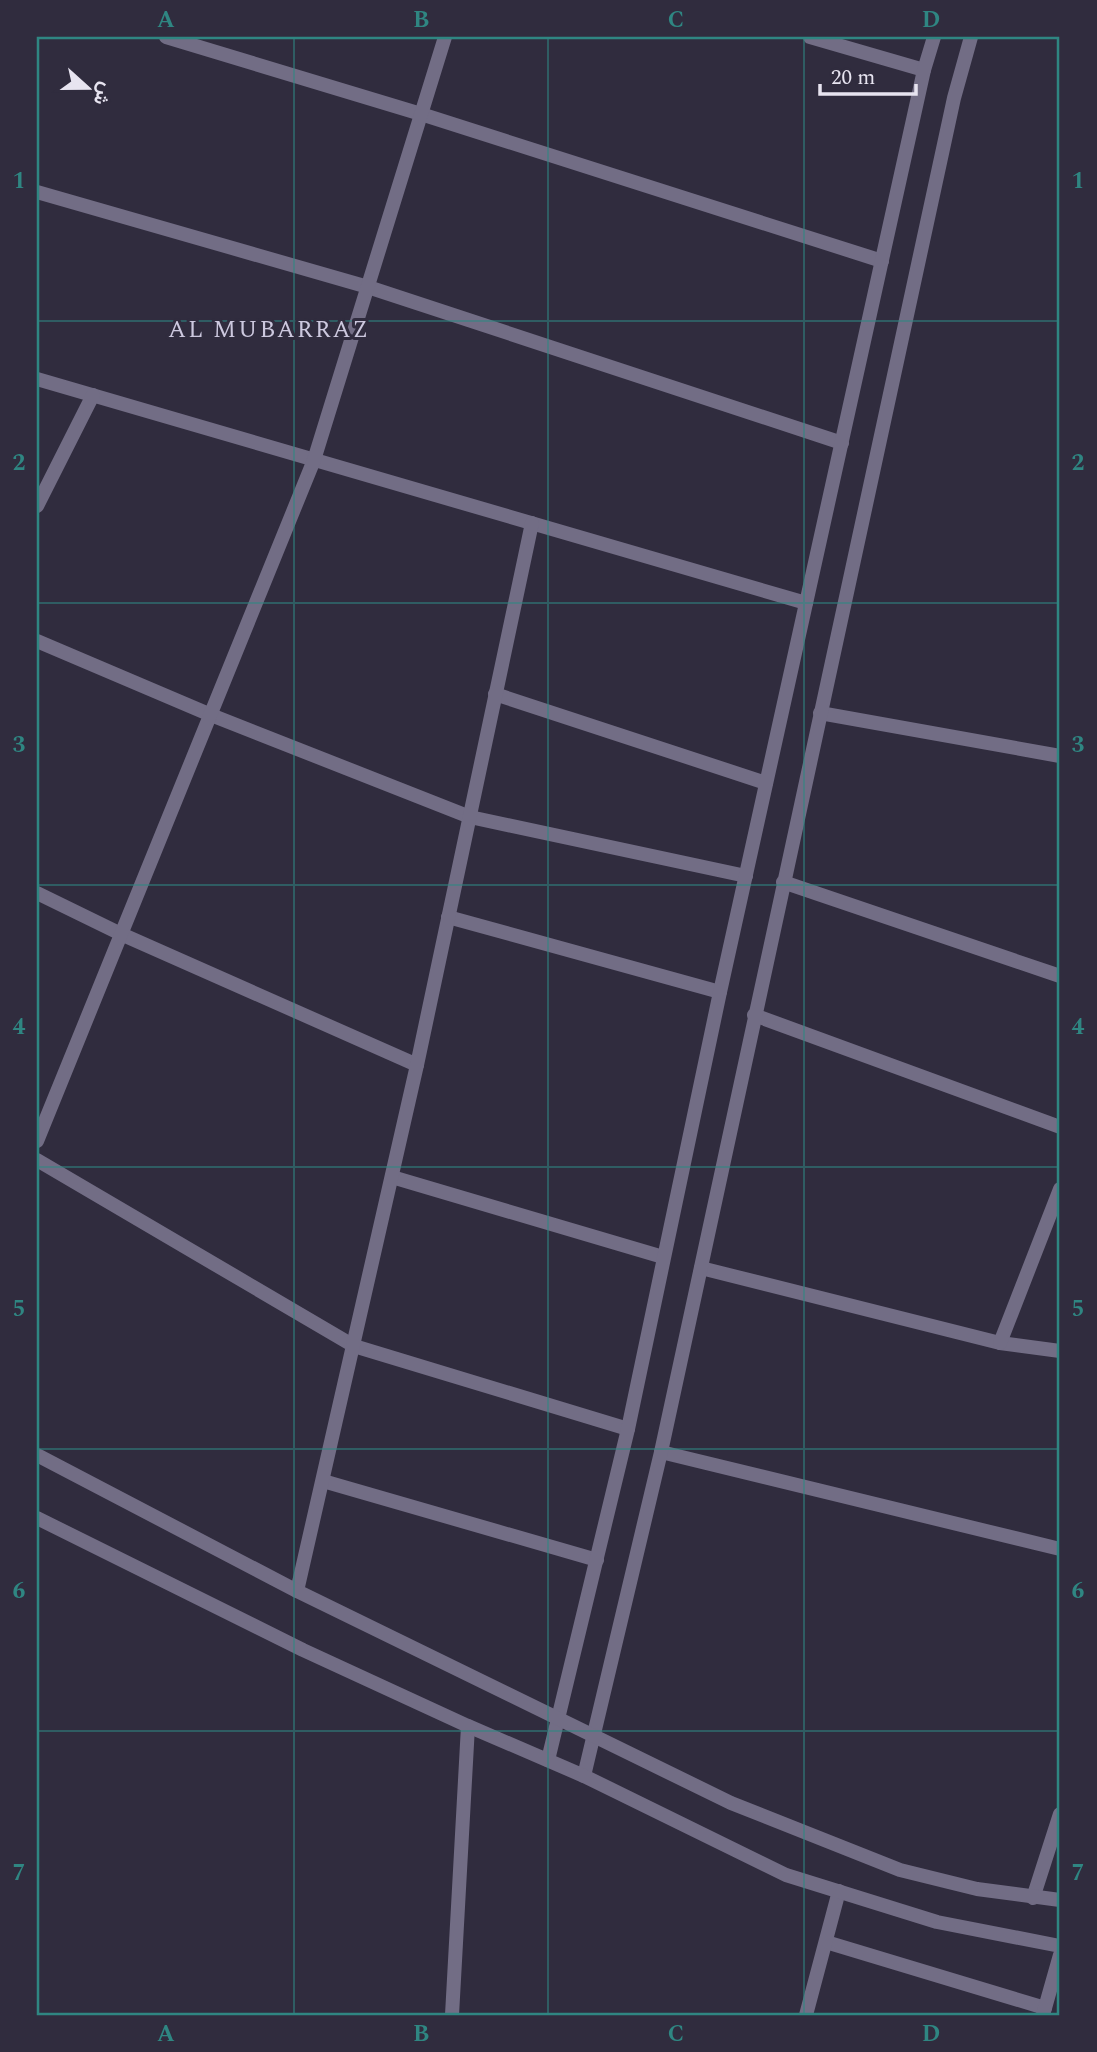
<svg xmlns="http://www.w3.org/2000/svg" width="1097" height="2052" font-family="Spectral,Vazirmatn,serif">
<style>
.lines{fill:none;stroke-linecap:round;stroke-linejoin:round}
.service{stroke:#726d85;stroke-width:14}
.minor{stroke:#726d85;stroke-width:14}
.tertiary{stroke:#726d85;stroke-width:14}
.grid{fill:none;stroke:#2f8682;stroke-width:2;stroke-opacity:0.55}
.labels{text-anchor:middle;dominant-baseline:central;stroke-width:6;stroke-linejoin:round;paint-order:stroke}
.neighbourhood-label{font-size:24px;letter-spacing:2px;fill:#ccc8de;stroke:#302c3e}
.neatline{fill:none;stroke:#2f8682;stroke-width:2.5}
.grid-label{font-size:23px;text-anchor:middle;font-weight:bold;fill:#2f8682}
</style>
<rect width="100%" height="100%" fill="#302c3e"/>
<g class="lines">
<g class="service">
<path d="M826,1942L1045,2008"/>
<path d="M806,2015L839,1891"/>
</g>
<g class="minor">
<path d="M166,37L421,114L882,261"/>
<path d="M810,37L924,70"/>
<path d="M37,192L368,287L842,443"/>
<path d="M37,379L806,603"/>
<path d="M37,506L93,395"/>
<path d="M37,641L211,715L470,817L746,876"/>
<path d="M495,694L766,783"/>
<path d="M820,713L1060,756"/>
<path d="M783,882L1060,976"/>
<path d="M37,893L121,934L417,1065"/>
<path d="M448,917L720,992"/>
<path d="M754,1015L1060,1127"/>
<path d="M37,1141L314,460L445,37"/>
<path d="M37,1160L354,1346L628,1429"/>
<path d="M392,1177L663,1257"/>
<path d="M701,1268L1000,1343L1060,1351"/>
<path d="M1000,1343L1060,1189"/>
<path d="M661,1452L1060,1549"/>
<path d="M323,1481L597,1560"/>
<path d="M297,1591L417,1065L532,523"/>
<path d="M548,1760L628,1429L720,992L924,70L934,37"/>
<path d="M584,1776L661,1452L954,98L971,37"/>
<path d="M1033,1898L1060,1814"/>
<path d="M452,2015L468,1726"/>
<path d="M1043,2015L1060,1955"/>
</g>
<g class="tertiary">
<path d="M37,1455L297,1591L731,1803L900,1870L977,1889L1060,1900"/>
<path d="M37,1518L303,1650L468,1726L584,1776L786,1875L937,1922L1060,1946"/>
</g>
</g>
<path class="grid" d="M294,37V2015M548,37V2015M804,37V2015M37,321H1060M37,603H1060M37,885H1060M37,1167H1060M37,1449H1060M37,1731H1060"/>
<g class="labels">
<g class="neighbourhood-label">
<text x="269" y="330">AL MUBARRAZ</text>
</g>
</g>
<rect width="1097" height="2052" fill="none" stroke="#302c3e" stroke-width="77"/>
<g transform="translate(88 88) rotate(111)" stroke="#302c3e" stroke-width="5" paint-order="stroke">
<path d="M0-5L12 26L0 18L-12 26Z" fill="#e7e4f0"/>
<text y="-10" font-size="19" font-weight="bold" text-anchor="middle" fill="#e7e4f0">ش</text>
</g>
<path d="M820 84v10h96v-10" fill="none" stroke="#e7e4f0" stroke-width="3.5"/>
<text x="831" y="84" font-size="21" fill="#e7e4f0" stroke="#302c3e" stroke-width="5" paint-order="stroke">20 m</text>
<rect x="38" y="38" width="1020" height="1976" class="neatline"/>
<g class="grid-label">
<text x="166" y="27">A</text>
<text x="421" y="27">B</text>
<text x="676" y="27">C</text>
<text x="931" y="27">D</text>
<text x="19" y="188">1</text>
<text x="1078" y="188">1</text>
<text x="19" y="470">2</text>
<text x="1078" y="470">2</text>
<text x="19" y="752">3</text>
<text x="1078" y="752">3</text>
<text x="19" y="1034">4</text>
<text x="1078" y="1034">4</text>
<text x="19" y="1316">5</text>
<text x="1078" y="1316">5</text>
<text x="19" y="1598">6</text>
<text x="1078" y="1598">6</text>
<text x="19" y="1880">7</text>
<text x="1078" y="1880">7</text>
<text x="166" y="2041">A</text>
<text x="421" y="2041">B</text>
<text x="676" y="2041">C</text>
<text x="931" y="2041">D</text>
</g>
</svg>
